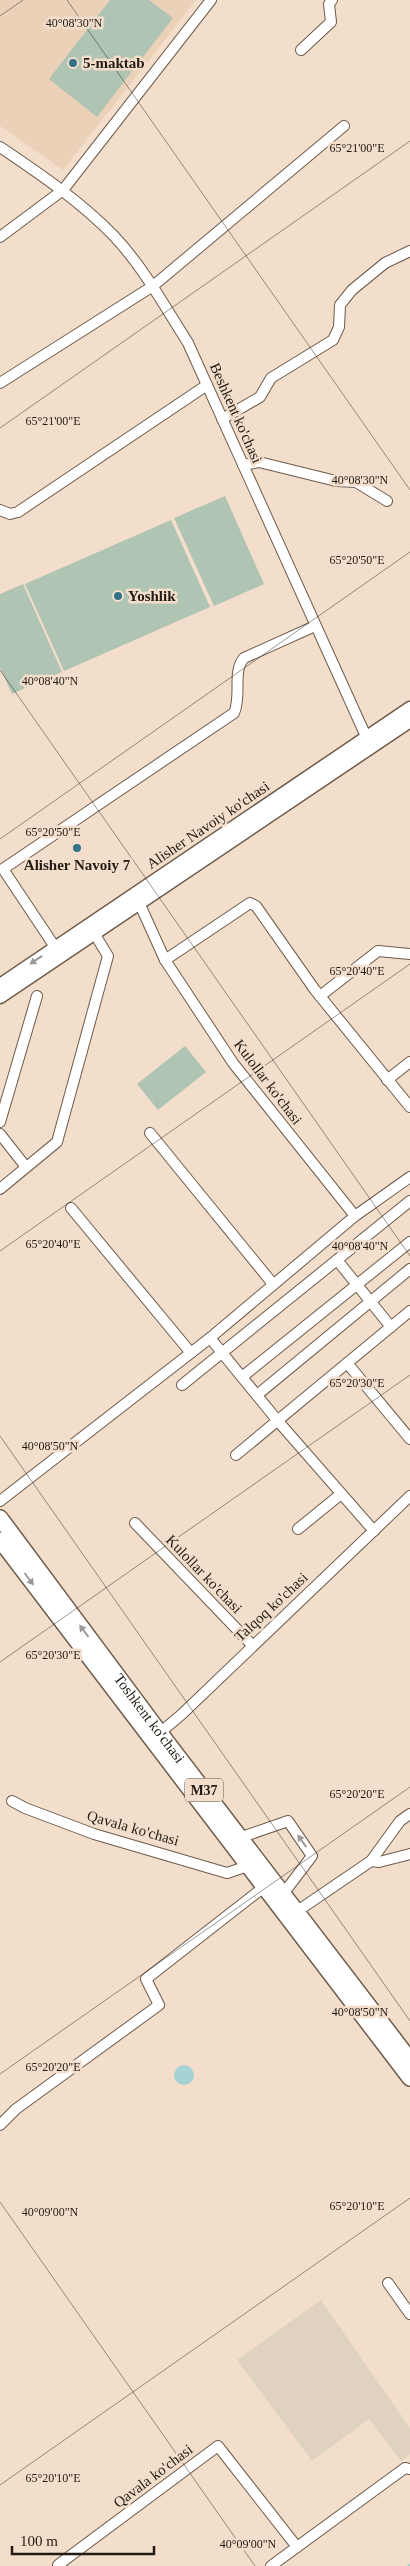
<svg xmlns="http://www.w3.org/2000/svg" width="410" height="2566" font-family="Georgia,serif">
<style>
.commercial{fill:#dfd3c0}
.built{fill:#ecd1b9}
.green{fill:#b0c4b3}
.water{fill:#a6d2d4}
.lines{fill:none;stroke-linecap:round;stroke-linejoin:round}
.stream{stroke:#a6d2d4;stroke-width:3}
.minor-casing{stroke:#6d5b4b;stroke-width:12}
.major-casing{stroke:#6d5b4b;stroke-width:15}
.highway-casing{stroke:#6d5b4b;stroke-width:18}
.minor{stroke:#fff;stroke-width:10}
.major{stroke:#fff;stroke-width:12}
.highway{stroke:#fff;stroke-width:15}
.oneway{fill:#9c9895}
.ticks{fill:none;stroke:#221b14;stroke-width:1;stroke-opacity:0.45}
.poi-dot{fill:#337387;stroke:#f3decb;stroke-width:2}
.labels{text-anchor:middle;dominant-baseline:central;stroke-width:5;stroke-linejoin:round;paint-order:stroke}
.shield{fill:#f3decb;stroke:#61564b;stroke-width:1}
.shield-label{font-size:14px;font-weight:bold;fill:#221b14}
.poi-label{font-size:15px;font-weight:bold;fill:#221b14;stroke:#f3decb;text-anchor:start}
.street-label{font-size:15px;fill:#221b14;stroke:#f3decb}
.ticks-label{font-size:12px;text-anchor:middle;fill:#221b14;stroke:#f3decb;stroke-width:5;stroke-linejoin:round;paint-order:stroke}
</style>
<rect width="100%" height="100%" fill="#f3decb"/>
<path class="commercial" d="M321,2300L410,2428V2454L401,2461L369,2419L312,2461L237,2360Z"/>
<path class="built" d="M0,0H196L63,170L0,126Z"/>
<g class="green">
<path d="M110,0H149L173,18L97,117L49,79Z"/>
<path d="M225,496L264,584L214,606L174,518Z"/>
<path d="M171,520L210,607L64,671L25,584Z"/>
<path d="M23,584L62,672L12,694L0,668V594Z"/>
<path d="M185,1046L206,1072L158,1110L137,1084Z"/>
</g>
<circle class="water" cx="184" cy="2075" r="10"/>
<g class="lines">
<path class="stream" d="M409,2566L410,2565"/>
<defs>
<g id="minor">
<path d="M301,50L331,22L329,4L332,0"/>
<path d="M0,147C40,174 80,201 114,236C144,268 165,307 188,343L369,743"/>
<path d="M0,237L63,190L211,0"/>
<path d="M0,383L153,286L344,126"/>
<path d="M222,419L260,397L271,378L333,340L339,327L340,305L352,290L385,263L410,251"/>
<path d="M243,465L259,462L336,481L356,482L387,501"/>
<path d="M0,510L10,514L18,512L207,385"/>
<path d="M136,896L165,960L233,1063L355,1216"/>
<path d="M55,947L3,869L234,713C242,696 232,671 244,658L315,626"/>
<path d="M165,960L250,903L256,906L315,990L410,1107"/>
<path d="M320,996L378,951L410,954"/>
<path d="M387,1080L410,1062"/>
<path d="M0,1122L37,996"/>
<path d="M150,1133L273,1284"/>
<path d="M0,1134L26,1167"/>
<path d="M0,1189L57,1142L108,956L94,933"/>
<path d="M71,1208L191,1353"/>
<path d="M337,1260L391,1327"/>
<path d="M210,1338L277,1420L374,1531"/>
<path d="M347,1363L410,1439"/>
<path d="M242,1377L410,1242"/>
<path d="M182,1385L410,1201"/>
<path d="M257,1395L410,1269"/>
<path d="M236,1455L410,1311"/>
<path d="M0,1501L210,1338L355,1216L410,1177"/>
<path d="M135,1523L252,1645"/>
<path d="M298,1529L341,1494"/>
<path d="M156,1736L181,1715L410,1496"/>
<path d="M12,1801L25,1808L94,1834L227,1873L248,1866"/>
<path d="M239,1838L288,1821L312,1856L283,1894"/>
<path d="M371,1861L379,1862L410,1854"/>
<path d="M296,1912L371,1861L400,1821L410,1814"/>
<path d="M0,2125L16,2109L159,2005L146,1979L264,1887"/>
<path d="M388,2283L410,2314"/>
<path d="M58,2565L218,2446L297,2547"/>
<path d="M271,2566L405,2468L410,2469"/>
</g>
<g id="major">
<path d="M0,985L410,708"/>
<path d="M0,997L410,721"/>
</g>
<g id="highway">
<path id="s1" d="M0,1518L160,1733L410,2060"/>
<path d="M0,1540L410,2078"/>
</g>
</defs>
<use href="#minor" class="minor-casing"/>
<use href="#major" class="major-casing"/>
<use href="#highway" class="highway-casing"/>
<use href="#minor" class="minor"/>
<use href="#major" class="major"/>
<use href="#highway" class="highway"/>
</g>
<defs><path id="oneway-solid" d="M-6-.8H1V-3.2L6.5 0L1 3.2V.8H-6Z" transform="scale(1.25)"/></defs>
<g class="oneway">
<use href="#oneway-solid" transform="translate(36 960) rotate(146)"/>
<use href="#oneway-solid" transform="translate(29 1579) rotate(53)"/>
<use href="#oneway-solid" transform="translate(84 1631) rotate(-127)"/>
<use href="#oneway-solid" transform="translate(302 1841) rotate(-125)"/>
</g>
<path class="ticks" d="M67,0L410,490M0,16L23,0M0,428L410,141M0,670L410,1256M0,839L410,552M0,1251L410,964M0,1436L410,2021M0,1662L410,1375M0,2074L410,1787M0,2202L255,2566M0,2485L410,2198"/>
<g class="poi-dot">
<circle cx="73" cy="63" r="5"/>
<circle cx="118" cy="596" r="5"/>
<circle cx="77" cy="848" r="5"/>
</g>
<g class="labels">
<rect class="shield" x="185" y="1778.5" width="38" height="23" rx="4"/>
<g class="shield-label">
<text x="204" y="1790">M37</text>
</g>
<g class="poi-label">
<text x="83" y="63">5-maktab</text>
<text x="128" y="596">Yoshlik</text>
<text x="77" y="865" text-anchor="middle">Alisher Navoiy 7</text>
</g>
<g class="street-label">
<text transform="translate(236 413) rotate(66)">Beshkent ko'chasi</text>
<text transform="translate(208 825) rotate(-34)">Alisher Navoiy ko'chasi</text>
<text transform="translate(268 1082) rotate(53)">Kulollar ko'chasi</text>
<text transform="translate(204 1574) rotate(46)">Kulollar ko'chasi</text>
<text transform="translate(271 1607) rotate(-43)">Talqoq ko'chasi</text>
<text stroke="none"><textPath href="#s1" startOffset="250">Toshkent ko'chasi</textPath></text>
<text transform="translate(133 1828) rotate(16)">Qavala ko'chasi</text>
<text transform="translate(153 2476) rotate(-37)">Qavala ko'chasi</text>
</g>
</g>
<g class="ticks-label">
<text x="74" y="27">40°08'30"N</text>
<text x="357" y="152">65°21'00"E</text>
<text x="53" y="425">65°21'00"E</text>
<text x="360" y="484">40°08'30"N</text>
<text x="357" y="564">65°20'50"E</text>
<text x="50" y="685">40°08'40"N</text>
<text x="53" y="836">65°20'50"E</text>
<text x="357" y="975">65°20'40"E</text>
<text x="53" y="1248">65°20'40"E</text>
<text x="360" y="1250">40°08'40"N</text>
<text x="357" y="1387">65°20'30"E</text>
<text x="50" y="1450">40°08'50"N</text>
<text x="53" y="1659">65°20'30"E</text>
<text x="357" y="1798">65°20'20"E</text>
<text x="360" y="2016">40°08'50"N</text>
<text x="53" y="2071">65°20'20"E</text>
<text x="357" y="2210">65°20'10"E</text>
<text x="50" y="2216">40°09'00"N</text>
<text x="53" y="2482">65°20'10"E</text>
<text x="248" y="2548">40°09'00"N</text>
</g>
<path d="M12 2546v8h142v-8" fill="none" stroke="#221b14" stroke-width="2.5"/>
<text x="20" y="2546" font-size="15" fill="#221b14" stroke="#f3decb" stroke-width="4" paint-order="stroke">100 m</text>
</svg>
